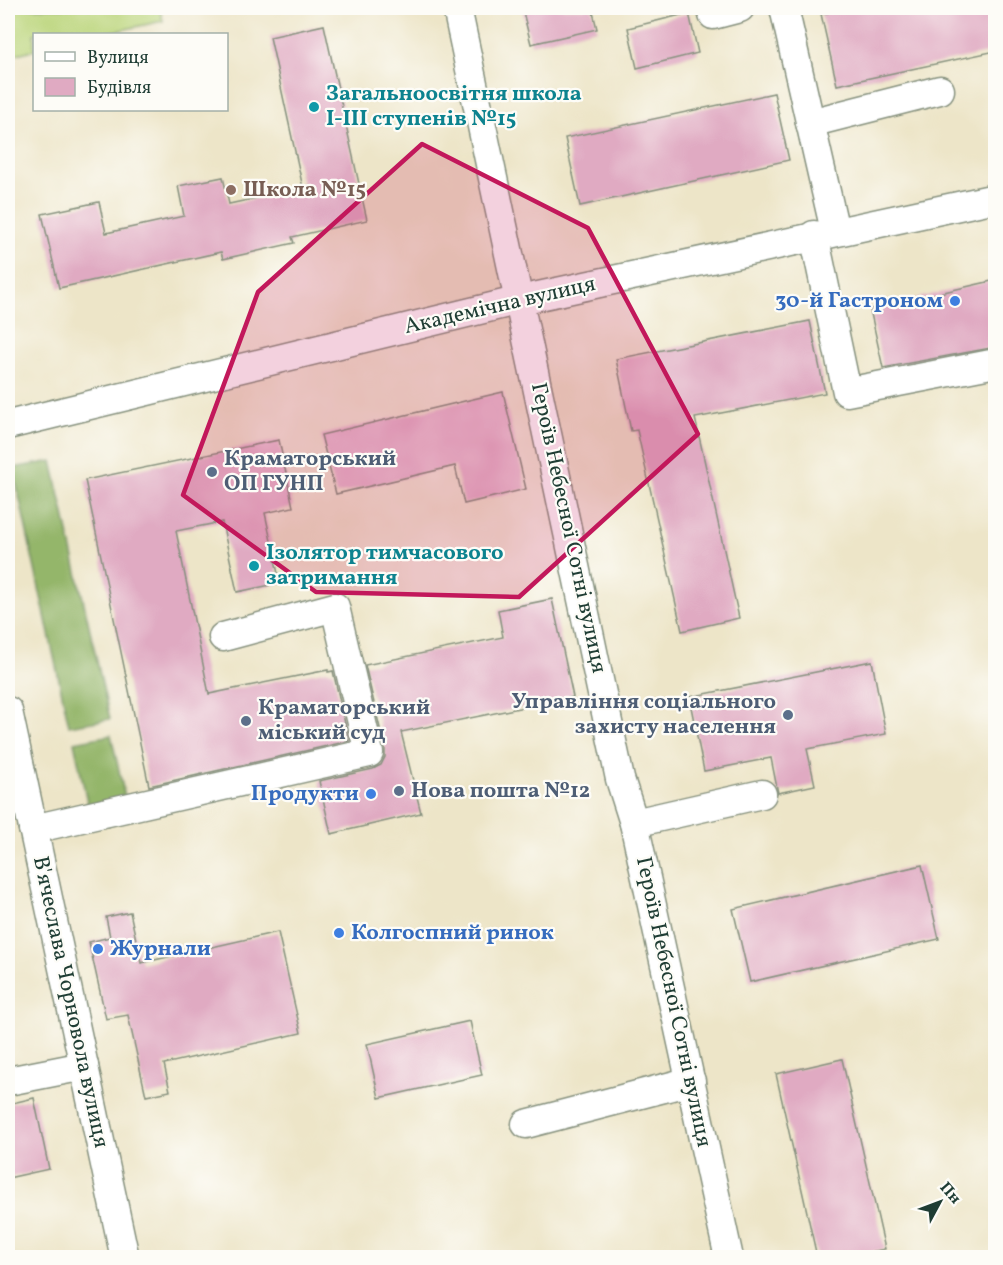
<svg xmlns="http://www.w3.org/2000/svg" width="1003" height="1265" font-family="Vollkorn,serif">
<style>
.green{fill:#bbd57b;stroke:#6d8958;stroke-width:1.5}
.forest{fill:#94b66b;stroke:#5a7a50;stroke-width:1.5}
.building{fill:#e0aac2}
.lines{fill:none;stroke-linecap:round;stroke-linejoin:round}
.minor-casing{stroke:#86917e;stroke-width:31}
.minor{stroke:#fff;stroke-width:28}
.marked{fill:#c2185b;fill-opacity:0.2;stroke:#c2185b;stroke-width:4.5;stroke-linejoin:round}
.culture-dot{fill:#0f9aa8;stroke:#fdfcf7;stroke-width:2}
.education-dot{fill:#8d6e63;stroke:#fdfcf7;stroke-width:2}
.shop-dot{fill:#3f7fe0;stroke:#fdfcf7;stroke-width:2}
.service-dot{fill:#5c6f8a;stroke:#fdfcf7;stroke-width:2}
.labels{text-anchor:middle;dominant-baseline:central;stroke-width:4.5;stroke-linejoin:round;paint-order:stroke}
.culture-label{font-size:22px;font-weight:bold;fill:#0d838f;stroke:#fdfcf7;text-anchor:start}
.education-label{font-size:22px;font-weight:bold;fill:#785e54;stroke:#fdfcf7;text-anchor:start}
.shop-label{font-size:22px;font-weight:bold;fill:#366cbe;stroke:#fdfcf7;text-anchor:end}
.street-label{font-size:22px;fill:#1f3d34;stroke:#fdfcf7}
.service-label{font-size:22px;font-weight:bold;fill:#4e5e75;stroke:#fdfcf7;text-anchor:start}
</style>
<rect width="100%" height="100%" fill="#fdfcf7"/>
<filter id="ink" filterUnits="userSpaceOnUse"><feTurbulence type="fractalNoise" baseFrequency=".0167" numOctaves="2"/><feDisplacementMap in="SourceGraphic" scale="12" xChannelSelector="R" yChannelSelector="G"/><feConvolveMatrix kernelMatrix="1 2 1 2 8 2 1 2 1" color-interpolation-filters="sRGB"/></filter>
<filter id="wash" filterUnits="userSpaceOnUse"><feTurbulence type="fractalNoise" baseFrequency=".008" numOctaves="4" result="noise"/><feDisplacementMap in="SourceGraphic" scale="24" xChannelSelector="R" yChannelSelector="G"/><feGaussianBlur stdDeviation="1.35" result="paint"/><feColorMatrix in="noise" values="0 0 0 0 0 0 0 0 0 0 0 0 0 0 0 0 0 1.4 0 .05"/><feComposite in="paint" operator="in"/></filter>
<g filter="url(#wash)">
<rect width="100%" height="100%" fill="#ede5c8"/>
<path class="green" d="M8,8H160L163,21L103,34H34V50L8,56Z"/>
<g class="forest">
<path d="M52,461L110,719L69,726L13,468Z"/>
<path d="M111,735L125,797L88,806L74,742Z"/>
</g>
<g id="blocks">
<g class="building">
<path d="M522,8H592L597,29L531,44Z"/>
<path d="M851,8H996V51L837,85L821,14Z"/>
<path d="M689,13L698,53L637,68L628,28Z"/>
<path d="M324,25L367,220L292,237L294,243L223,259L221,252L59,288L42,214L99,202L106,233L184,216L178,186L223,177L229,204L303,188L270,37Z"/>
<path d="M774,93L789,160L580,206L565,138Z"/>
<path d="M996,280V347L883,368L870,309Z"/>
<path d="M810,321L825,393L695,418L739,618L682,631L637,430L631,431L616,359Z"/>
<path d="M503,392L526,489L464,504L455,466L336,494L321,435Z"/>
<path d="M279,440L293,507L265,513L280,583L237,592L222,522L176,531L209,694L328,670V672L333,671L349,741L149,786L85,480Z"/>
<path d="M552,599L573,697L401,732L421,813L331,834L319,781L373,769L381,765L385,757V749L365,665L503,637L498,610Z"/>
<path d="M872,661L886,734L807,749L815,785L778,793L771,758L704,771L689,697Z"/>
<path d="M922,865L939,939L750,982L733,909Z"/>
<path d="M130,912L141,963L278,932L301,1033L164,1064L170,1091L146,1096L128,1015L106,1019L89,942L110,937L106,917Z"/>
<path d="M470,1021L482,1075L379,1098L367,1044Z"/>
<path d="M842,1059L885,1249L847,1257H817L776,1074Z"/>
<path d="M34,1098L49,1169L8,1178V1104Z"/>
</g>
</g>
</g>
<g filter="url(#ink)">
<use href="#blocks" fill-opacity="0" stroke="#86917e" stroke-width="1.5"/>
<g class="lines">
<defs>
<g id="minor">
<path d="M457,8L620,779L634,823L729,1258"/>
<path d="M712,8L713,15L740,8"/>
<path d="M784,8L835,231"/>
<path d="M810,123L940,90"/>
<path d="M814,235L847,392L996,363"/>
<path d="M8,425L520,300L996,198"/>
<path d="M8,711L125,1258"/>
<path d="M634,823L762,794"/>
<path d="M33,829L369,753L335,607L223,637"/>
<path d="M8,1081L84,1066"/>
<path d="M526,1124L691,1081"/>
</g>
</defs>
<use href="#minor" class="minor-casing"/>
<use href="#minor" class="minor"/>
</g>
</g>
<path class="marked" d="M422,144L588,228L698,434L519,597L316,592L183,495L258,292Z"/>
<g class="culture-dot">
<circle cx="314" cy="107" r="6"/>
<circle cx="254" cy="566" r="6"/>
</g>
<circle class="education-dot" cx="231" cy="190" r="6"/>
<g class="shop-dot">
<circle cx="955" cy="301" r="6"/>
<circle cx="371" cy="794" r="6"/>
<circle cx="339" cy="933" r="6"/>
<circle cx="98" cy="949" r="6"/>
</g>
<g class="service-dot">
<circle cx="212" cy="472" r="6"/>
<circle cx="788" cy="715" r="6"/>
<circle cx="246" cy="721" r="6"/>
<circle cx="399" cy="791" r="6"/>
</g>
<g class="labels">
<g class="culture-label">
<text x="326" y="94">Загальноосвітня школа<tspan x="326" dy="25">І-ІІІ ступенів №15</tspan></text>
<text x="266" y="553">Ізолятор тимчасового<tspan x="266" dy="25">затримання</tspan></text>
</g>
<g class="education-label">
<text x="243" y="190">Школа №15</text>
</g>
<g class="shop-label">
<text x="943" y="301">30-й Гастроном</text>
<text x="359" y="794">Продукти</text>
<text x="351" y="933" text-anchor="start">Колгоспний ринок</text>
<text x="110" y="949" text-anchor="start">Журнали</text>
</g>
<g class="street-label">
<text transform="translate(500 306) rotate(-13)">Академічна вулиця</text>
<text transform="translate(568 528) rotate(78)">Героїв Небесної Сотні вулиця</text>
<text transform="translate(70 1002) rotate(78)">В'ячеслава Чорновола вулиця</text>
<text transform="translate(673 1002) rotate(78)">Героїв Небесної Сотні вулиця</text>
</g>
<g class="service-label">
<text x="224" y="459">Краматорський<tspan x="224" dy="25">ОП ГУНП</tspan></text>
<text x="776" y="702" text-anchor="end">Управління соціального<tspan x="776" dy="25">захисту населення</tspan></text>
<text x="258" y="708">Краматорський<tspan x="258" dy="25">міський суд</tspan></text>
<text x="411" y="791">Нова пошта №12</text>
</g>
</g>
<rect width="1003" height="1265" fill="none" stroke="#fdfcf7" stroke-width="30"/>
<rect x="33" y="33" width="195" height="78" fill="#fdfcf7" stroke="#a4b0a9" stroke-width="1.5"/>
<rect x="45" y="52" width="30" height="9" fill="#ffffff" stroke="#a4b0a9" stroke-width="1.5"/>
<text x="87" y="63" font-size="18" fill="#1f3d34">Вулиця</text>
<rect x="45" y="78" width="30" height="18" fill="#e0aac2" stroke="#a4b0a9" stroke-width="1.5"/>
<text x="87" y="93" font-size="18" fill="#1f3d34">Будівля</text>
<g transform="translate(940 1202) rotate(49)" stroke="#fdfcf7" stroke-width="4.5" paint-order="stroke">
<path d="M0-4.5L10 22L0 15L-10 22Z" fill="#1f3d34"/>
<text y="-9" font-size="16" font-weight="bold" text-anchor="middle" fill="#1f3d34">Пн</text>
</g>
</svg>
